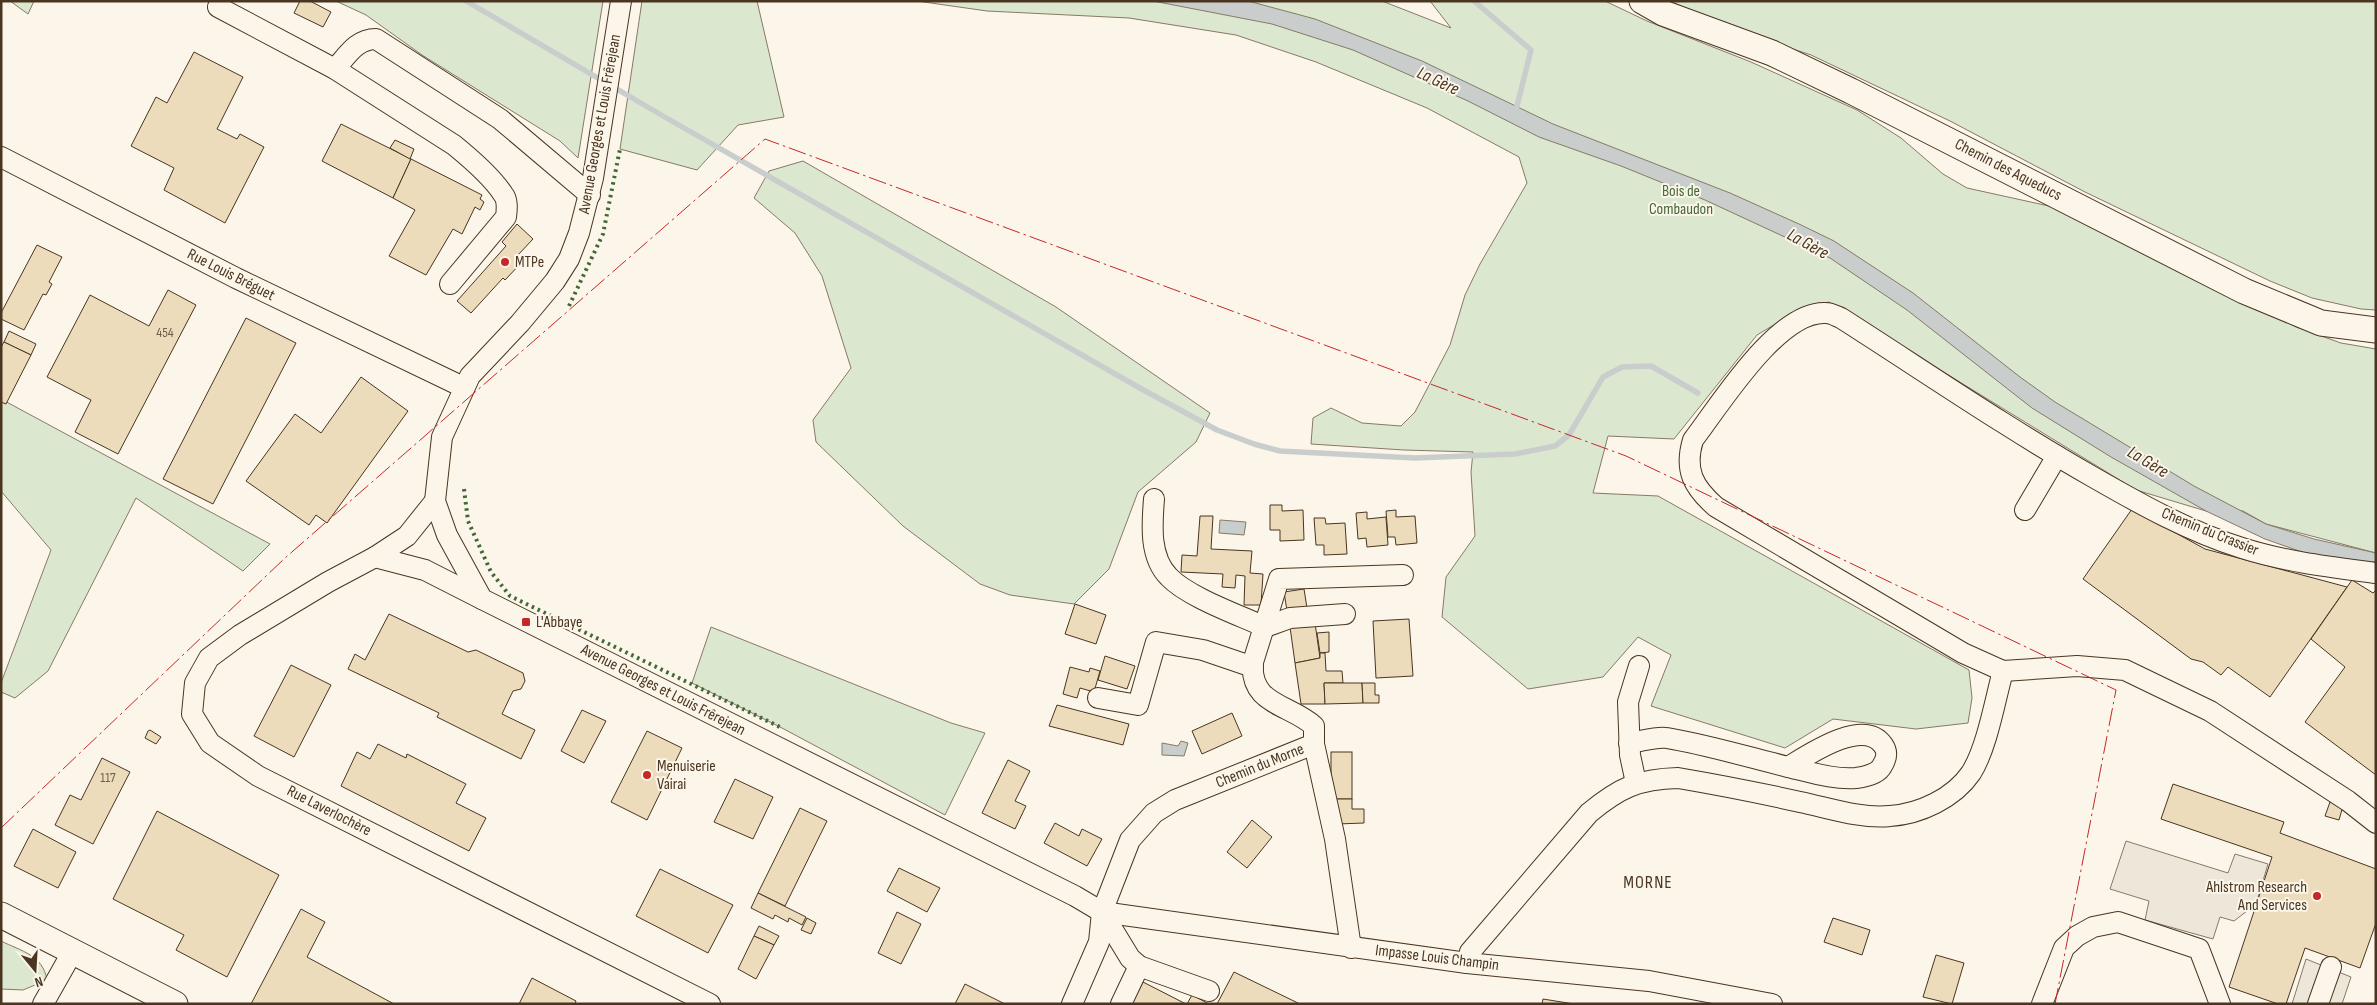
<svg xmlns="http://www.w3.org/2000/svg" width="2377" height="1005" font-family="'Sofia Sans Condensed',sans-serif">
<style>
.green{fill:#dce7d0;stroke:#887966}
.parking{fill:#ede7d9;stroke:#887966}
.water{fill:#c9cecd;stroke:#887966}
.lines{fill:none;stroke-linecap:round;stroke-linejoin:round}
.stream{stroke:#c9cecd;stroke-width:5.5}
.building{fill:#ecdcbc;stroke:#4a3520}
.minor-casing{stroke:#4a3520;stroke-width:22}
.major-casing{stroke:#4a3520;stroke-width:27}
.minor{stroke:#fbf6e9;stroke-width:20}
.major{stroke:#fbf6e9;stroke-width:25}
.hedge{stroke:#436837;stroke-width:4;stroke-dasharray:2.5 4;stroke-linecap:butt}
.power{stroke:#c62828;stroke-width:1;stroke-dasharray:18 4 2.5 4;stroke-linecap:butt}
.poi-dot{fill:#c62828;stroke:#fbf6e9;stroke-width:2}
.labels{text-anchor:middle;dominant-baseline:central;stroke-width:4;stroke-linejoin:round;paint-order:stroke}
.number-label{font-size:14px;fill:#725f47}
.street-label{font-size:16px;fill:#4a3520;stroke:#fbf6e9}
.park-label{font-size:16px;fill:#436837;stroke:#fbf6e9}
.poi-label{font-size:16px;fill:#4a3520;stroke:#fbf6e9;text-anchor:start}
.water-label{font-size:18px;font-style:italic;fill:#4a3520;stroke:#fbf6e9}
.neighbourhood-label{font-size:18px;letter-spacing:1px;fill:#4a3520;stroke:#fbf6e9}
</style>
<rect width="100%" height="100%" fill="#fbf6e9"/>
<g class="green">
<path d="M10,1H34L28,14Z"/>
<path d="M336,1H603L578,158L560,141L422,55L366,15Z"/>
<path d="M642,1H757L784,117L738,125L697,170L620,149Z"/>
<path d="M917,1H1382L1451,28L1430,1H1605L1647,21L1751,62L1857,110L1901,138L1943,174L1967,188L2067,210L2296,327L2341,343L2376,349V553L2266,524L2243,511H2206L2136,490L1829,302L1804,307L1757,335L1674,439L1608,436L1593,493L1658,496L1969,670L1972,698L1968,723L1916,729L1833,719L1785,748L1651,706L1671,655L1638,637L1603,677L1528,689L1442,617L1446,577L1475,536L1471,472L1473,452L1404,450L1311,444L1313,418L1331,408L1362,423L1401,426L1415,412L1450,345L1465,295L1480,264L1527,183L1519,157L1427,108L1316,62L1236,35L1129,18L987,11Z"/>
<path d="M1670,1H2376V310L2361,309L2312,298L2270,281L2085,192L1950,121L1811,55L1724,26Z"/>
<path d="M803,161L1056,307L1210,413L1196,442L1138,492L1109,569L1074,604L1010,595L980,584L903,526L816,442L813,420L851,368L822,276L795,233L754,198L769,171Z"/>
<path d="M1,399L270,544L243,571L136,498L48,671L15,698L1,692V683L51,550L1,491Z"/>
<path d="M711,627L951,723L985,733L945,815L782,728L692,683Z"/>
<path d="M1,941C21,951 43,955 47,980L23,990L1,989Z"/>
</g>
<g class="parking">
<path d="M2126,841L2228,873L2235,854L2268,864L2256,904L2234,921L2220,917L2213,939L2145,920L2149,901L2110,889Z"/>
<path d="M2306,959L2351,977L2342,1004H2292Z"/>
</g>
<g class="water">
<path d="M1153,1H1248L1315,19L1422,61L1553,124L1730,193L1799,224L1834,241L1913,293L2020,377L2055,402L2194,486L2266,524L2314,539L2376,553V569L2319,558L2265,539L2206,511L2111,457L2032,408L1907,310L1830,258L1705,200L1621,166L1539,137L1468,101L1353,50L1272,24Z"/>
<path d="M1220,520L1246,522L1244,535L1219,533Z"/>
<path d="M1181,741L1188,743L1184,756L1162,755V743L1178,746Z"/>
</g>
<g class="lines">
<g class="stream">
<path d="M466,1L663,116L1138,387L1217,430L1254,444L1280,451L1415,458L1515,454L1555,446L1569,435L1603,377L1622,367L1651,366L1698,393"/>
<path d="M1474,1L1531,50L1515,114"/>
</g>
</g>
<g class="building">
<path d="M300,1H310L331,12L323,27L294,13Z"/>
<path d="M194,52L243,77L217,129L237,139L240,134L264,147L225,223L164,190L174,168L131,146L156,97L167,103Z"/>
<path d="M341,124L411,159L393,198L322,161Z"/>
<path d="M395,140L414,149L410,159L390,148Z"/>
<path d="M411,159L482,195L480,199L484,202L480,210L475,207L462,234L453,229L426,275L389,256L415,210L393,198Z"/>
<path d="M517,224L533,239L517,256L523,261L505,280L503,278L471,313L457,301L506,246L502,242Z"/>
<path d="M37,245L62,257L49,282L52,284L46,295L43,294L24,330L1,319V313Z"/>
<path d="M168,290L196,305L118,454L75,432L91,400L47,377L90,295L149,326Z"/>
<path d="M246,318L296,343L213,504L163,479Z"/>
<path d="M9,331L36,344L31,355L4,342Z"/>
<path d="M4,342L31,355L6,404L1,402V347Z"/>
<path d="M361,377L408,411L327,523L316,515L309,525L246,481L295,414L321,433Z"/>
<path d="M1270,505H1282V511L1303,510L1304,540L1280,541V530H1270Z"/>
<path d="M2132,509L2205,549L2347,587L2270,697L2228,667L2221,675L2203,662L2191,659L2083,579Z"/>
<path d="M1396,510V517L1415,516L1417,543L1396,545L1395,537H1388L1386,511Z"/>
<path d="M1367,512V519L1386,517L1388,545L1367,547L1366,538L1358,539L1356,513Z"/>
<path d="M1200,516H1213L1211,549L1252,551L1250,573L1263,574L1261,605H1244L1245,576L1236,575L1235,588L1222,587L1223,574L1181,572L1182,555L1197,556Z"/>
<path d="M1314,518H1325L1326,524L1345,523L1347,554L1324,555V545H1316Z"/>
<path d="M2352,580L2373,593L2376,590V775L2305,722L2345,667L2311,639Z"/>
<path d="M1304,589L1307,608L1287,611L1284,592Z"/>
<path d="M1075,604L1106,615L1096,644L1065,634Z"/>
<path d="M389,614L468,652L476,650L523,673L525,681L521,689L513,691L502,714L535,730L521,759L437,717L439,713L348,669L355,654L365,660Z"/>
<path d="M1409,619L1413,676L1376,678L1373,621Z"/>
<path d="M1315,623L1320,658L1295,663L1290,627Z"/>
<path d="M1329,632V652L1320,653L1317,633Z"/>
<path d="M1320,653H1325L1326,671H1342L1343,683H1324L1325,704H1301L1295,663L1320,658Z"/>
<path d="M1105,656L1135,666L1127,689L1098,680Z"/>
<path d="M291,665L331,685L294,757L254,736Z"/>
<path d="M1070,667L1089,672L1090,668L1100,671L1094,692L1080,688L1077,698L1063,694Z"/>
<path d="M1324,683H1362L1363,703L1325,704Z"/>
<path d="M1362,683H1375V695H1379V703H1363Z"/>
<path d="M1057,705L1129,724L1123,745L1049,726Z"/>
<path d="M582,710L606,721L584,763L561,751Z"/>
<path d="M1232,713L1242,736L1202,754L1192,731Z"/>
<path d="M150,730L161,737L156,744L145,738L148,731Z"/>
<path d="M647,731L682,748L647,820L611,802Z"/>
<path d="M378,744L406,758L407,754L466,784L456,803L486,818L469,851L341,786L357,752L370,759Z"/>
<rect x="1331" y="752" width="21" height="47"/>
<path d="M102,758L130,772L93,844L55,825L70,795L81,800Z"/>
<path d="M1008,760L1030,771L1015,801L1026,806L1015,829L982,813Z"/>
<path d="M735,779L773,797L753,839L714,822Z"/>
<path d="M2173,784L2284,822L2280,833L2376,869V923L2360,968L2305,948L2286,1004H2278L2229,987L2272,857L2161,819Z"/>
<path d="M1331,799H1352V809H1364V823L1337,824Z"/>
<path d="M2330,802L2343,806L2339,820L2325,816Z"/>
<path d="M800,808L827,821L785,906L758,893Z"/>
<path d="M157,811L279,875L227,977L176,950L184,935L113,899Z"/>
<path d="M1252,820L1272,837L1247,868L1227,852Z"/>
<path d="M1055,823L1079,836L1082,829L1102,839L1087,866L1044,843Z"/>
<path d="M33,829L76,852L58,888L14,866Z"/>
<path d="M899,868L940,888L927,912L887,891Z"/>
<path d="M660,869L733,905L708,953L636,916Z"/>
<path d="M758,893L806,917L802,925L789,918L788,922L775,915L773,919L751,908Z"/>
<path d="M301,909L325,922L307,957L394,1004H251Z"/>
<path d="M897,912L921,924L901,964L878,953Z"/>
<path d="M807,918L816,923L811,934L801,930Z"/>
<path d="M1833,918L1870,930L1862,955L1824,942Z"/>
<path d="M759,926L779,936L774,945L754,936Z"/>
<path d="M754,936L774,945L756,979L738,969Z"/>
<path d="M1936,955L1964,963L1952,1004L1923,997Z"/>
<path d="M1234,972L1300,1004H1217Z"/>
<path d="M532,978L576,1001L575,1004H519Z"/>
<path d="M1143,982L1186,1004H1132Z"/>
<path d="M965,984L1005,1004H955Z"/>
<path d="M1192,995L1209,1004H1187Z"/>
<path d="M1543,999L1574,1004H1542Z"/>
</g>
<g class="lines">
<defs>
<g id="minor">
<path d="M621,1L593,178L579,233L569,259L555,281L520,323L470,376L442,437L435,501L447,535L482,599L1075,896L1102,912L1467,963L1649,981L1772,1004"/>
<path d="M218,7L335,69L454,145C470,158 492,177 503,194C508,200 507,209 506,217L450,284"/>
<path d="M335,69C347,56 356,39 376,39L500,119L590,195"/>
<path d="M1,157L236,278L463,387"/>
<path d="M1154,499C1152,524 1149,557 1169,577C1188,597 1239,615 1265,627L1290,618L1345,614"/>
<path d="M435,501L407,536L375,557L328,582L240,635L209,658L195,683L192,714L210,743L258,776L710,1004"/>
<path d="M2025,510L2057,456"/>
<path d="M375,557L425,570L482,599"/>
<path d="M2376,573C2331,567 2286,562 2242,548C2190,532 2140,504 2093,477C2007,428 1924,371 1841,318C1836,316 1831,313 1826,313C1778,310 1720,405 1693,440C1684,470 1693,487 1716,507L1963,653L2003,671L2077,666L2125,670L2210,711L2348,801L2376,823"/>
<path d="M1098,698L1138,705L1156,642L1203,650L1253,667"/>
<path d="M1629,743C1640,742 1656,736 1667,738C1708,745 1748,757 1788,767C1810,772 1834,780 1856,778C1864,777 1878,774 1882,766C1887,758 1888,752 1883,745C1863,717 1808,755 1788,767"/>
<path d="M1314,744L1335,839L1351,948"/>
<path d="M1636,783L1630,755L1628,702L1639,666"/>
<path d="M1102,912L1130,958L1139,966L1209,991"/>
<path d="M1467,963L1470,952L1589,813C1619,788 1638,779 1678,778C1719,785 1760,793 1800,802C1829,808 1861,819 1890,816C1920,814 1954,798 1971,773C1987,748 1995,700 2003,671"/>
<path d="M43,1004L73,951"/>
<path d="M1072,1004L1099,942L1102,912L1130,840L1154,813L1175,800L1314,744V726C1290,704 1249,705 1253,662L1279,579L1403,575"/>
<path d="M1121,1004L1139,966"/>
<path d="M2042,1004L2064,948L2077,936L2093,927L2118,922L2199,949L2220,1004"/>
<path d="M2318,1004L2331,967"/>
</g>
<g id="major">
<path d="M1642,1L1663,13L1772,53L1851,91L2244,291L2321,323L2376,330"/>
<path d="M1,915L175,1004"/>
</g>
</defs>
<use href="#minor" class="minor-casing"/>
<use href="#major" class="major-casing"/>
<use href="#minor" class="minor"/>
<use href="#major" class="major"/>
<g class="hedge">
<path d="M569,306L603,234L620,149"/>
<path d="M464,489L468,521L491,572L510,596L782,728"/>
</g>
<path class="power" d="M1,828L285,558L765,139L1626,456L2116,690L2055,1004"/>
</g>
<g class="poi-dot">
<circle cx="505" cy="262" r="5"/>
<rect x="521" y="617" width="10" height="10" rx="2.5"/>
<circle cx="647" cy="775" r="5"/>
<circle cx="2317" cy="896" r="5"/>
</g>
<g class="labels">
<g class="number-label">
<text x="165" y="332">454</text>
<text x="108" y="777">117</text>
</g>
<g class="street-label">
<text transform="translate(600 124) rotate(-80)">Avenue Georges et Louis Frêrejean</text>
<text transform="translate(2008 170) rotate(27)">Chemin des Aqueducs</text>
<text transform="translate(231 275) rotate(27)">Rue Louis Bréguet</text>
<text transform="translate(2210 532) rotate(22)">Chemin du Crassier</text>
<text transform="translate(663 690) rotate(27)">Avenue Georges et Louis Frêrejean</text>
<text transform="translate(1260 766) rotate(-22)">Chemin du Morne</text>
<text transform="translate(329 811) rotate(27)">Rue Laverlochère</text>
<text transform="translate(1437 958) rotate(7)">Impasse Louis Champin</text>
</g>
<g class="park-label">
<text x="1681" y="191">Bois de<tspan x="1681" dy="18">Combaudon</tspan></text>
</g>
<g class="poi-label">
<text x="515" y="262">MTPe</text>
<text x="536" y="622">L'Abbaye</text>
<text x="657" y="766">Menuiserie<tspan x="657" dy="18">Vairai</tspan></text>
<text x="2307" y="887" text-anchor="end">Ahlstrom Research<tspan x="2307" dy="18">And Services</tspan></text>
</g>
<g class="water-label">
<text transform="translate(1438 81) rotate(25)">La Gère</text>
<text transform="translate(1808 244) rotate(29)">La Gère</text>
<text transform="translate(2148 462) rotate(31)">La Gère</text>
</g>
<g class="neighbourhood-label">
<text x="1648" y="882">MORNE</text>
</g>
</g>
<rect width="2377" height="1005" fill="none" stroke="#4a3520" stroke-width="5"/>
<g transform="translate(35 970) rotate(162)" stroke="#fbf6e9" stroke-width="4" paint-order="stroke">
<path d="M0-4L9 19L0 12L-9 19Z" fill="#4a3520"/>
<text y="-8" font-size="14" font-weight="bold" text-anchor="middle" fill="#4a3520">N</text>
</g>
</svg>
